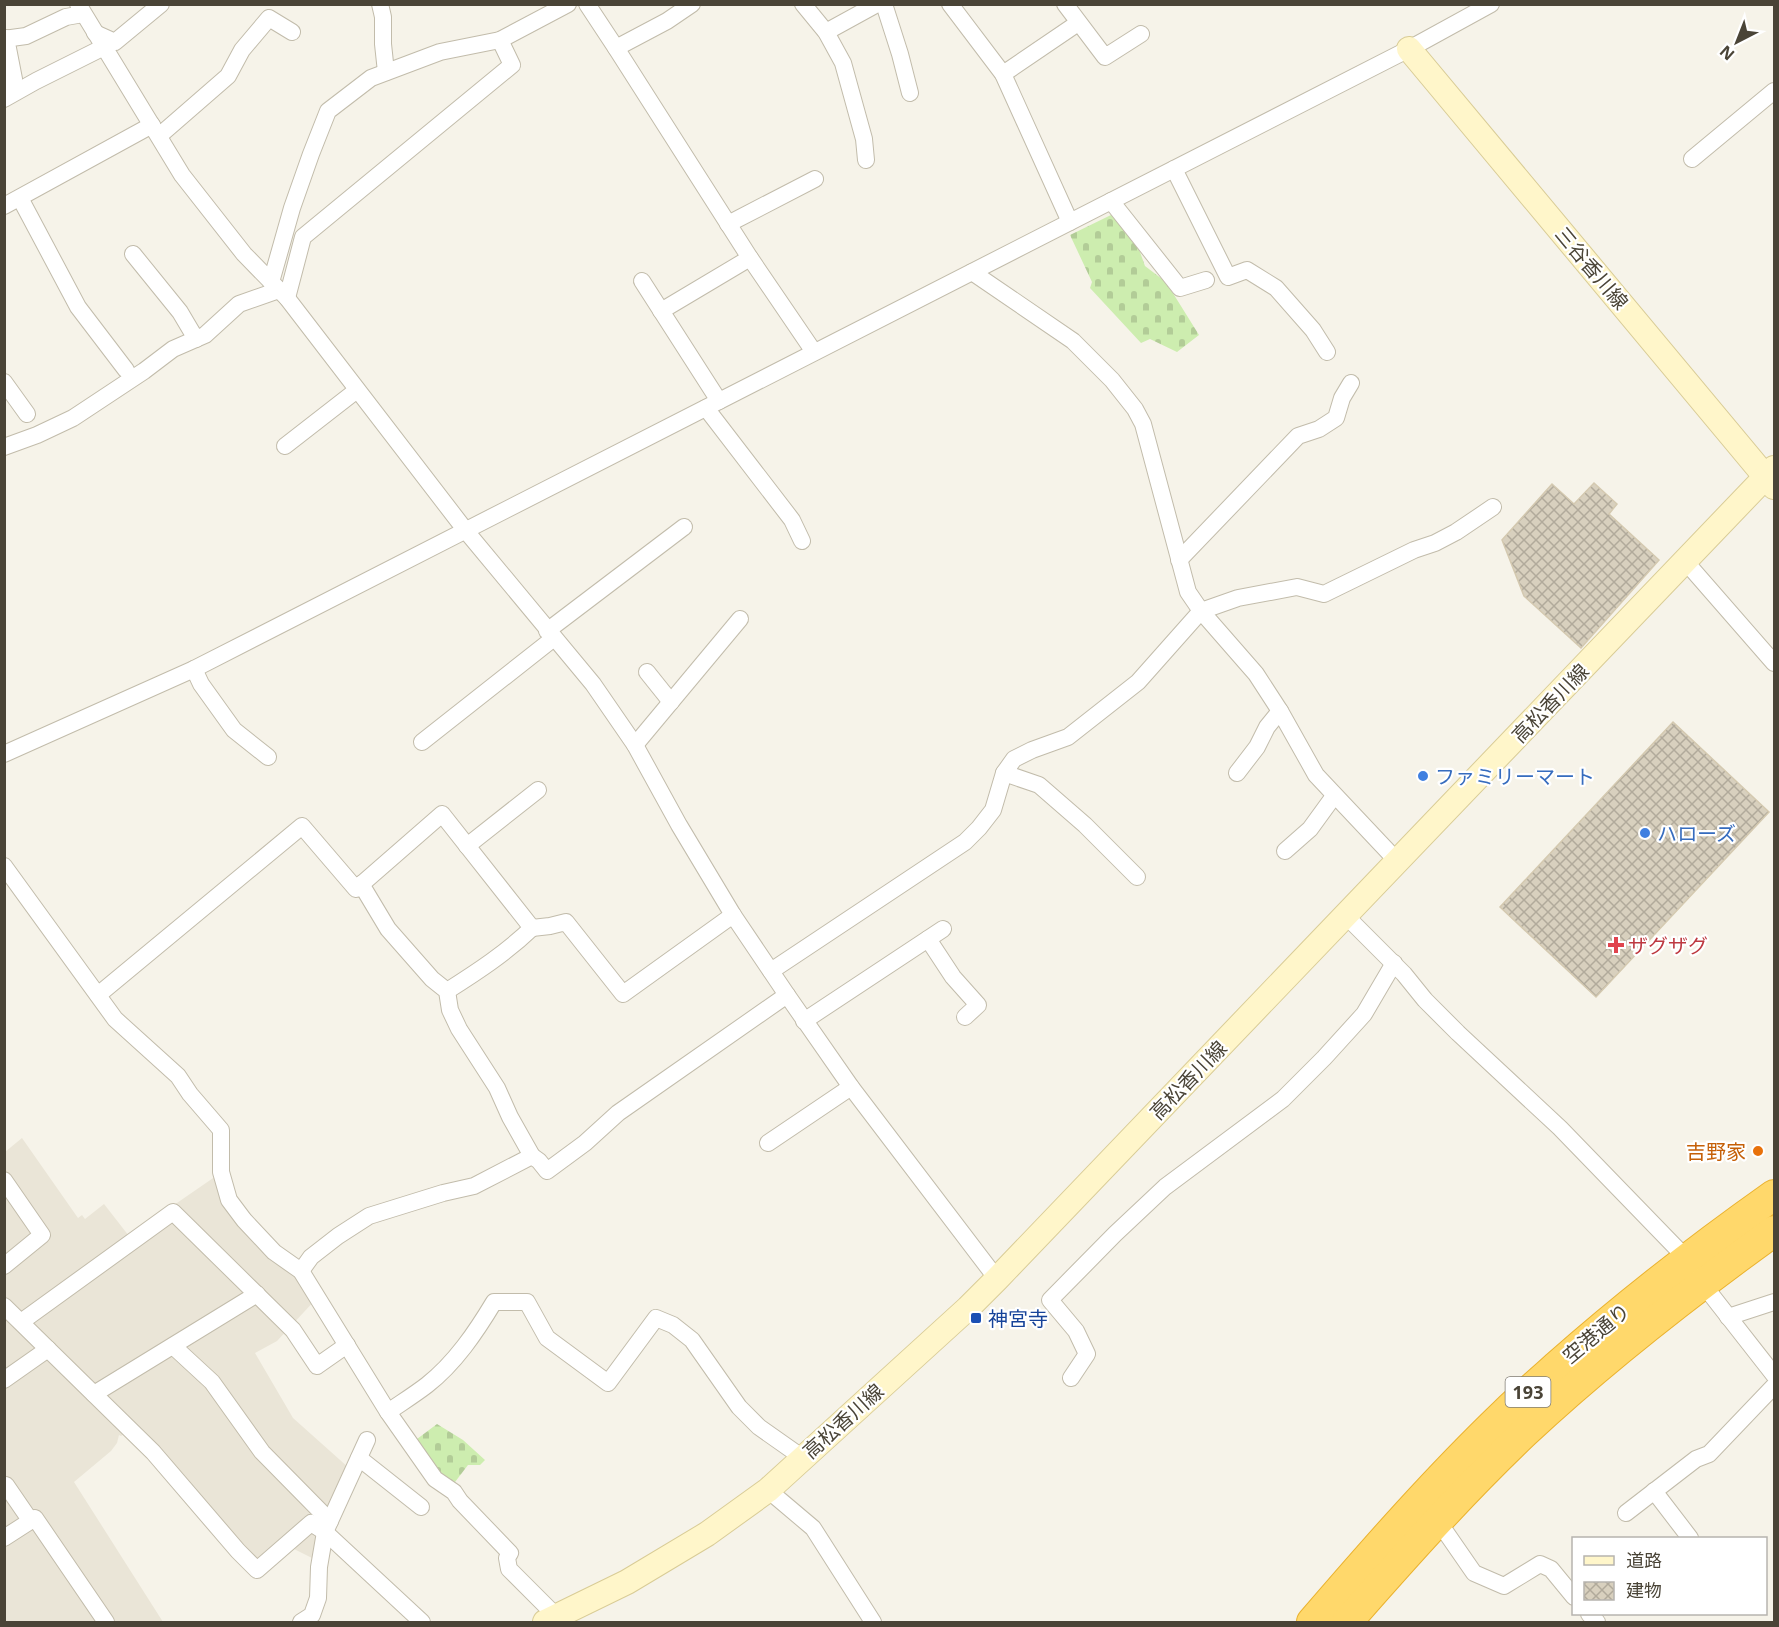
<svg xmlns="http://www.w3.org/2000/svg" width="1779" height="1627" font-family="'Open Sans','Noto Sans JP',sans-serif">
<style>
.residential{fill:#eae5d7}
.cemetery{fill:url(#cemetery-stones)}
.building{fill:url(#building-cross-hatch);stroke:#d4c9b0;stroke-width:1.5}
.lines{fill:none;stroke-linecap:round;stroke-linejoin:round}
.street-casing{stroke:#c2bcab;stroke-width:18}
.secondary-casing{stroke:#d9cc96;stroke-width:26}
.highway-casing{stroke:#eab22f;stroke-width:32}
.street{stroke:#fff;stroke-width:16}
.secondary{stroke:#fff6ca;stroke-width:24}
.highway{stroke:#ffd86b;stroke-width:30}
.shop-dot{fill:#3f7fe0;stroke:#fff;stroke-width:2}
.health-dot{fill:#e0444e;stroke:#fff;stroke-width:2}
.food-dot{fill:#e8710a;stroke:#fff;stroke-width:2}
.transit-dot{fill:#1a4fb4;stroke:#fff;stroke-width:2}
.labels{text-anchor:middle;dominant-baseline:central;stroke-width:4.5;stroke-linejoin:round;paint-order:stroke}
.shield{fill:#fff;stroke:#807c73;stroke-width:1.5}
.shield-label{font-size:18px;font-weight:bold;fill:#4a4437}
.street-label{font-size:20px;fill:#4a4437;stroke:#fff}
.shop-label{font-size:20px;fill:#366cbe;stroke:#fff;text-anchor:start}
.health-label{font-size:20px;fill:#be3a42;stroke:#fff;text-anchor:start}
.food-label{font-size:20px;fill:#c56008;stroke:#fff;text-anchor:end}
.transit-label{font-size:20px;fill:#164399;stroke:#fff;text-anchor:start}
</style>
<defs>
<pattern id="cemetery-stones" width="16" height="16" patternUnits="userSpaceOnUse" patternTransform="scale(1.5)"><rect width="16" height="16" fill="#cdedaf"/><path d="M2 7V4a2 2 0 0 1 4 0v3zM10 15v-3a2 2 0 0 1 4 0v3z" fill="#b2cc97"/></pattern>
<pattern id="building-cross-hatch" width="8" height="8" patternUnits="userSpaceOnUse" patternTransform="scale(1.5)"><rect width="8" height="8" fill="#d8d0be"/><path d="M0 0l8 8M0 8l8-8" fill="none" stroke="#b1aa9b"/></pattern>
</defs>
<rect width="100%" height="100%" fill="#f6f3e9"/>
<path class="residential" d="M22,1138L78,1218L82,1215L85,1219L104,1204L129,1236L219,1174L221,1185L317,1298L277,1341L255,1353L293,1418L349,1468L316,1560L290,1547L254,1579L189,1507L129,1431L121,1436L119,1435L117,1443L111,1451L74,1482L163,1622H5V1152Z"/>
<g class="cemetery">
<path d="M1111,215L1130,235L1140,252L1145,266L1166,282L1199,335L1177,352L1150,339L1141,343L1090,288L1092,282L1070,235Z"/>
<path d="M437,1424L463,1440L485,1460L480,1465H468L452,1486L413,1442Z"/>
</g>
<g class="building">
<path d="M1594,483L1617,504L1609,514L1659,560L1581,648L1524,596L1502,540L1552,484L1574,504Z"/>
<path d="M1673,722L1769,812L1596,997L1500,907Z"/>
</g>
<g class="lines">
<defs>
<g id="street">
<path d="M78,4L182,175L244,254L287,298L466,531L593,684L635,745L679,825L733,915L787,995L851,1087L997,1279"/>
<path d="M380,4L383,17V44L386,72"/>
<path d="M587,4L616,48L750,258L814,352"/>
<path d="M803,4L826,32L843,63L864,139L866,160"/>
<path d="M884,4L900,54L910,93"/>
<path d="M950,4L1003,74L1070,222"/>
<path d="M1065,4L1105,57L1141,34"/>
<path d="M826,32L877,4"/>
<path d="M95,33L115,42L161,4"/>
<path d="M4,39L26,36L66,17L83,14"/>
<path d="M616,48L667,21L692,4"/>
<path d="M1003,74L1078,23"/>
<path d="M4,82L14,79L6,38"/>
<path d="M4,99L36,81L104,47"/>
<path d="M159,136L228,76L242,50L269,18L292,32"/>
<path d="M1692,159L1774,91"/>
<path d="M1174,169L1228,277L1247,270L1276,288L1313,330L1327,352"/>
<path d="M20,198L78,307L126,370"/>
<path d="M1111,201L1180,288L1206,280"/>
<path d="M4,206L152,125"/>
<path d="M728,224L815,179"/>
<path d="M133,254L180,312L196,339"/>
<path d="M972,272L1073,341L1112,380L1135,409L1143,424L1188,592L1201,611L1256,674L1280,711L1316,775L1398,862"/>
<path d="M642,281L719,401"/>
<path d="M271,282L292,208L311,154L328,111L371,78L440,52L500,40L568,4"/>
<path d="M287,298L303,237L512,65L500,40"/>
<path d="M661,311L750,258"/>
<path d="M4,382L27,414"/>
<path d="M706,408L792,520L802,541"/>
<path d="M285,446L357,390"/>
<path d="M4,447L37,435L73,418L144,371L173,349L205,335L239,304L279,290"/>
<path d="M1179,560L1298,436L1319,429L1336,418L1342,398L1351,383"/>
<path d="M1685,561L1774,663"/>
<path d="M547,631L684,527"/>
<path d="M194,669L201,684L234,730L268,757"/>
<path d="M647,672L671,702"/>
<path d="M422,742L554,638"/>
<path d="M635,745L740,619"/>
<path d="M4,754L194,669L1409,49L1491,4"/>
<path d="M1004,773L1039,785L1085,825L1137,877"/>
<path d="M1237,773L1257,747L1267,727L1280,711"/>
<path d="M467,846L538,790"/>
<path d="M1285,851L1310,829L1334,796"/>
<path d="M4,866L115,1019L178,1076L190,1094L221,1130V1172L229,1200L244,1220L274,1252L301,1271L388,1412L435,1479L454,1492L460,1501L510,1553L507,1558L509,1569L557,1617L564,1621"/>
<path d="M361,884L388,929L432,979L447,991L450,1010L459,1029L497,1088L510,1117L532,1156"/>
<path d="M1346,916L1404,974L1425,1000L1458,1033L1560,1128L1687,1259L1702,1283L1774,1375"/>
<path d="M928,939L953,977L978,1005L965,1017"/>
<path d="M771,971L965,842L979,828L993,810L1004,773L1014,759L1032,750L1068,737L1138,682L1201,611L1238,598L1297,587L1324,594L1414,550L1435,543L1456,532L1493,507"/>
<path d="M447,991C477,972 506,953 532,928"/>
<path d="M98,995L302,826L356,889L442,814L532,928L550,926L566,922L623,994L733,915"/>
<path d="M804,1021L943,929"/>
<path d="M768,1143L851,1087"/>
<path d="M4,1180L42,1235L4,1266"/>
<path d="M301,1271L311,1257L338,1236L369,1216L443,1193L474,1186L532,1156L539,1161L547,1171L585,1143L618,1113L787,995"/>
<path d="M4,1306L153,1452L238,1551L257,1570L311,1523L325,1532L422,1622"/>
<path d="M1728,1317L1774,1302"/>
<path d="M21,1322L173,1212L293,1330L317,1366L347,1345"/>
<path d="M173,1346L212,1382L262,1452L330,1521"/>
<path d="M1071,1378L1087,1354L1076,1331L1050,1300L1115,1234L1165,1187L1283,1099L1324,1058L1364,1014L1394,963"/>
<path d="M4,1380L48,1349"/>
<path d="M94,1394L257,1294"/>
<path d="M388,1412C401,1403 414,1395 427,1385C455,1363 476,1332 494,1302H527L547,1338L608,1383L656,1318L673,1325L692,1340L739,1407L759,1427L803,1458"/>
<path d="M359,1458L421,1507"/>
<path d="M6,1485L30,1520"/>
<path d="M768,1490L813,1528L873,1622"/>
<path d="M1654,1491L1690,1538"/>
<path d="M1626,1513L1696,1459L1709,1454L1774,1386"/>
<path d="M1438,1521L1474,1573L1504,1586L1540,1564L1551,1569L1574,1597"/>
<path d="M4,1538L35,1518L106,1622"/>
<path d="M1589,1614L1597,1622"/>
<path d="M301,1622L312,1615L318,1598L319,1567L325,1532L367,1440"/>
</g>
<g id="secondary">
<path d="M1409,49L1774,487"/>
<path d="M545,1622L627,1582L707,1534L768,1490L968,1308L997,1279L1774,468"/>
</g>
<g id="highway">
<path d="M1312,1622C1374,1550 1437,1478 1506,1412C1522,1396 1540,1382 1557,1366C1626,1305 1699,1248 1774,1195"/>
<path d="M1347,1622C1404,1557 1461,1493 1524,1433C1602,1360 1687,1294 1774,1231"/>
</g>
</defs>
<use href="#street" class="street-casing"/>
<use href="#secondary" class="secondary-casing"/>
<use href="#highway" class="highway-casing"/>
<use href="#street" class="street"/>
<use href="#secondary" class="secondary"/>
<use href="#highway" class="highway"/>
</g>
<g class="shop-dot">
<circle cx="1423" cy="776" r="6"/>
<circle cx="1645" cy="833" r="6"/>
</g>
<path class="health-dot" d="M1613 936h6v6h6v6h-6v6h-6v-6h-6v-6h6z"/>
<circle class="food-dot" cx="1758" cy="1151" r="6"/>
<rect class="transit-dot" x="970" y="1312" width="12" height="12" rx="3"/>
<g class="labels">
<rect class="shield" x="1505.5" y="1377" width="45" height="30" rx="4.5"/>
<g class="shield-label">
<text x="1528" y="1392">193</text>
</g>
<g class="street-label">
<text transform="translate(1592 268) rotate(50)">三谷香川線</text>
<text transform="translate(1550 703) rotate(-46)">高松香川線</text>
<text transform="translate(1188 1080) rotate(-46)">高松香川線</text>
<text transform="translate(1596 1333) rotate(-40)">空港通り</text>
<text transform="translate(843 1421) rotate(-42)">高松香川線</text>
</g>
<g class="shop-label">
<text x="1435" y="776">ファミリーマート</text>
<text x="1657" y="833">ハローズ</text>
</g>
<g class="health-label">
<text x="1628" y="945">ザグザグ</text>
</g>
<g class="food-label">
<text x="1746" y="1151">吉野家</text>
</g>
<g class="transit-label">
<text x="988" y="1318">神宮寺</text>
</g>
</g>
<rect width="1779" height="1627" fill="none" stroke="#4a4437" stroke-width="12"/>
<rect x="1572" y="1537" width="195" height="78" fill="#ffffff" stroke="#b7b4af" stroke-width="1.5"/>
<rect x="1584" y="1556" width="30" height="9" fill="#fff6ca" stroke="#b7b4af" stroke-width="1.5"/>
<text x="1626" y="1567" font-size="18" fill="#4a4437">道路</text>
<rect x="1584" y="1582" width="30" height="18" fill="url(#building-cross-hatch)" stroke="#b7b4af" stroke-width="1.5"/>
<text x="1626" y="1597" font-size="18" fill="#4a4437">建物</text>
<g transform="translate(1737 42) rotate(222)" stroke="#ffffff" stroke-width="4.5" paint-order="stroke">
<path d="M0-4.5L10 22L0 15L-10 22Z" fill="#4a4437"/>
<text y="-9" font-size="16" font-weight="bold" text-anchor="middle" fill="#4a4437">N</text>
</g>
</svg>
